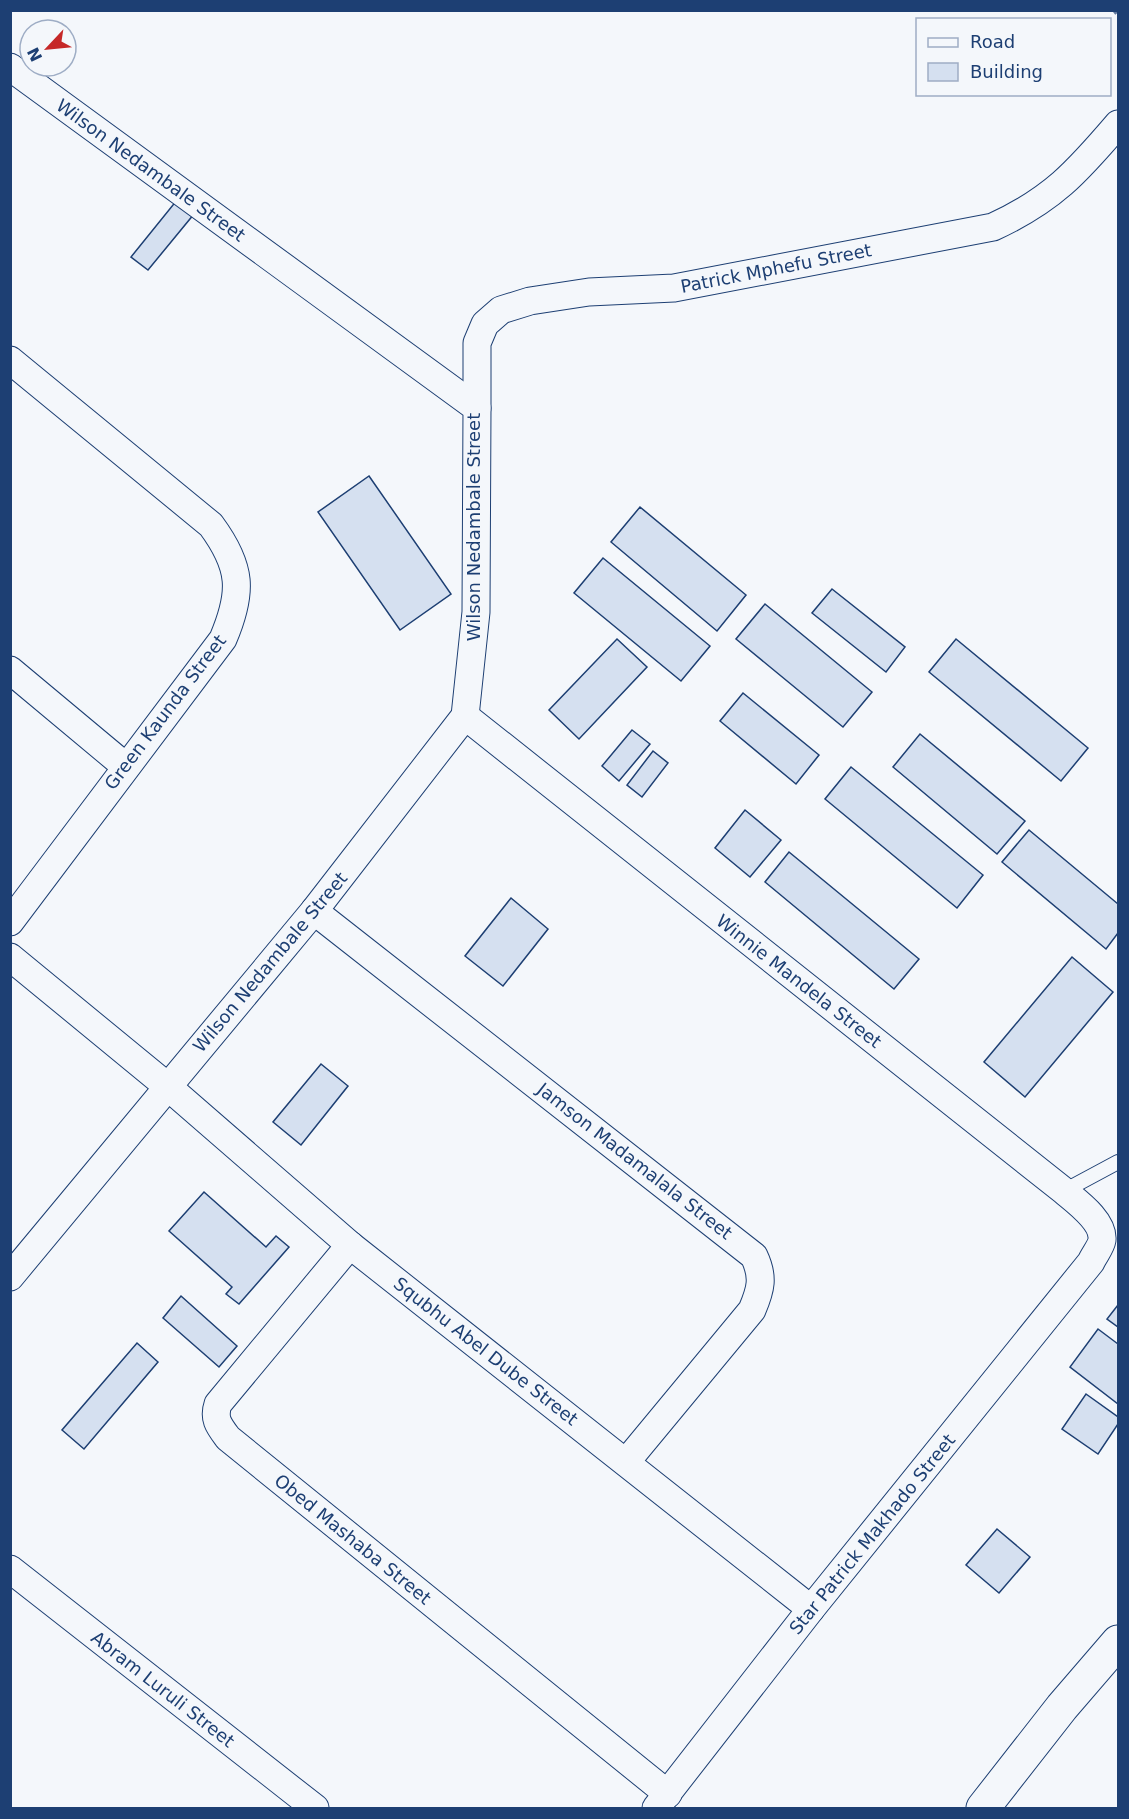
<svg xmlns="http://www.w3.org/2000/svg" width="1129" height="1819" font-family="'DejaVu Sans',sans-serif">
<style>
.building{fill:#d5e0f0;stroke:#1d3f73;stroke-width:1.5}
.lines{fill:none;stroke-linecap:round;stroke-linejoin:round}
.lane-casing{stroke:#1d3f73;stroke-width:16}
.street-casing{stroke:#1d3f73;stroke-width:29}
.secondary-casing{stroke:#1d3f73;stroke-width:35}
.path{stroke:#5e769c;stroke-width:4;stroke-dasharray:4.5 3;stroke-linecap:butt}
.lane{stroke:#f4f7fb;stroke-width:14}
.street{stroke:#f4f7fb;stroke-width:27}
.secondary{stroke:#f4f7fb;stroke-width:33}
.labels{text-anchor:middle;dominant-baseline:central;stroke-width:4.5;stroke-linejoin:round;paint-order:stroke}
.street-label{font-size:18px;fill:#1d3f73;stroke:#f4f7fb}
</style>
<rect width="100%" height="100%" fill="#f4f7fb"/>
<g class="building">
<path d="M177,200L194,214L148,270L131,257Z"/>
<path d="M369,476L451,594L400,630L318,512Z"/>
<path d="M640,507L746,595L717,631L611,542Z"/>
<path d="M603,558L710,646L681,681L574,593Z"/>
<path d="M832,589L905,647L886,672L812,613Z"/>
<path d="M765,604L872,692L843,727L736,639Z"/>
<path d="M617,639L647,667L579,739L549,710Z"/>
<path d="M956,639L1088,748L1061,781L929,672Z"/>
<path d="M743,693L819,755L796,784L720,721Z"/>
<path d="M632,730L650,744L619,781L602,766Z"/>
<path d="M920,734L1025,821L997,854L893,767Z"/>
<path d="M653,751L668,763L642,797L627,785Z"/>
<path d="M851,767L983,875L957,908L825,799Z"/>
<path d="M745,810L781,840L750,877L715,848Z"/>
<path d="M1029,830L1118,904V933L1106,949L1002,862Z"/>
<path d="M789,852L919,959L894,989L765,882Z"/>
<path d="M511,898L548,929L503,986L465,956Z"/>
<path d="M1072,957L1113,992L1025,1097L984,1062Z"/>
<path d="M321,1064L348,1086L301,1145L273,1122Z"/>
<path d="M204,1192L266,1247L276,1236L289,1247L239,1304L226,1294L232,1287L169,1231Z"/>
<path d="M181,1296L237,1346L219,1367L163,1318Z"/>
<path d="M1118,1305V1327L1107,1319Z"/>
<path d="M1098,1329L1118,1344V1404L1070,1367Z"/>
<path d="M137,1343L158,1362L84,1449L62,1430Z"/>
<path d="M1086,1394L1118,1417V1424L1098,1454L1062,1429Z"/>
<path d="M997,1529L1030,1557L999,1593L966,1565Z"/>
</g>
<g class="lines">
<defs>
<path id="lane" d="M1064,1191L1118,1162"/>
<g id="street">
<path d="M10,67L477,408L476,612L465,716L314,911L10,1277"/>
<path d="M10,360L211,525C242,567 243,592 223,639L10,922"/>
<path d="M477,408V343L485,324L501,310L530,301L589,292L674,288L993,227C1052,200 1077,172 1118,124"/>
<path d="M10,670L125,766"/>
<path d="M465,716L1064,1191C1077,1202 1104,1221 1102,1240C1101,1247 1094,1255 1091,1262L811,1609L656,1808"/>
<path d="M314,911L754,1256C764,1277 761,1289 752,1310L627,1461"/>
<path d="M10,957L167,1086L350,1245L811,1609"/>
<path d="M350,1245L218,1404C213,1419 219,1426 228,1438L668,1794"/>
<path d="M10,1569L315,1808"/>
</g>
<path id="secondary" d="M983,1808L1062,1707L1118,1642"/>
</defs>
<use href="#lane" class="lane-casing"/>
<use href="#street" class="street-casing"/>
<use href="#secondary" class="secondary-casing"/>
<path class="path" d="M1114,10L1118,15"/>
<use href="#lane" class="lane"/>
<use href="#street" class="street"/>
<use href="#secondary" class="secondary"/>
</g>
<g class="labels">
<g class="street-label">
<text transform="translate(151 170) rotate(36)">Wilson Nedambale Street</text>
<text transform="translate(776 268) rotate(-11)">Patrick Mphefu Street</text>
<text transform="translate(473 527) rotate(-90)">Wilson Nedambale Street</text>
<text transform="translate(165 712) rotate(-53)">Green Kaunda Street</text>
<text transform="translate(270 962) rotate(-50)">Wilson Nedambale Street</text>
<text transform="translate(799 981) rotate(38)">Winnie Mandela Street</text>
<text transform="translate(635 1161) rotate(38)">Jamson Madamalala Street</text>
<text transform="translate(486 1351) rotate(38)">Squbhu Abel Dube Street</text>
<text transform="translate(872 1534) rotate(-51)">Star Patrick Makhado Street</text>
<text transform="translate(353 1539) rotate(39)">Obed Mashaba Street</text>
<text transform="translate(163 1689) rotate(38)">Abram Luruli Street</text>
</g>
</g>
<rect width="1129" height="1819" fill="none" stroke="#1d3f73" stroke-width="24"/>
<rect x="916" y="18" width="195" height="78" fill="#f4f7fb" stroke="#9eadc5" stroke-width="1.5"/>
<rect x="928" y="38" width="30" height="9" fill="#f4f7fb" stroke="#9eadc5" stroke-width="1.5"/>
<text x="970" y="48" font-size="18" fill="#1d3f73">Road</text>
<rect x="928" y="63" width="30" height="18" fill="#d5e0f0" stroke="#9eadc5" stroke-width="1.5"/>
<text x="970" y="78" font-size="18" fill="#1d3f73">Building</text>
<g transform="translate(48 48) rotate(244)"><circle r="28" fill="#f4f7fb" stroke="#9eadc5" stroke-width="1.5"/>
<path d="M0-4.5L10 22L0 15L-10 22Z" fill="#c62828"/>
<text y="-9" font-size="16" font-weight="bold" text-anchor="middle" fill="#1d3f73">N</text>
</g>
</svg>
